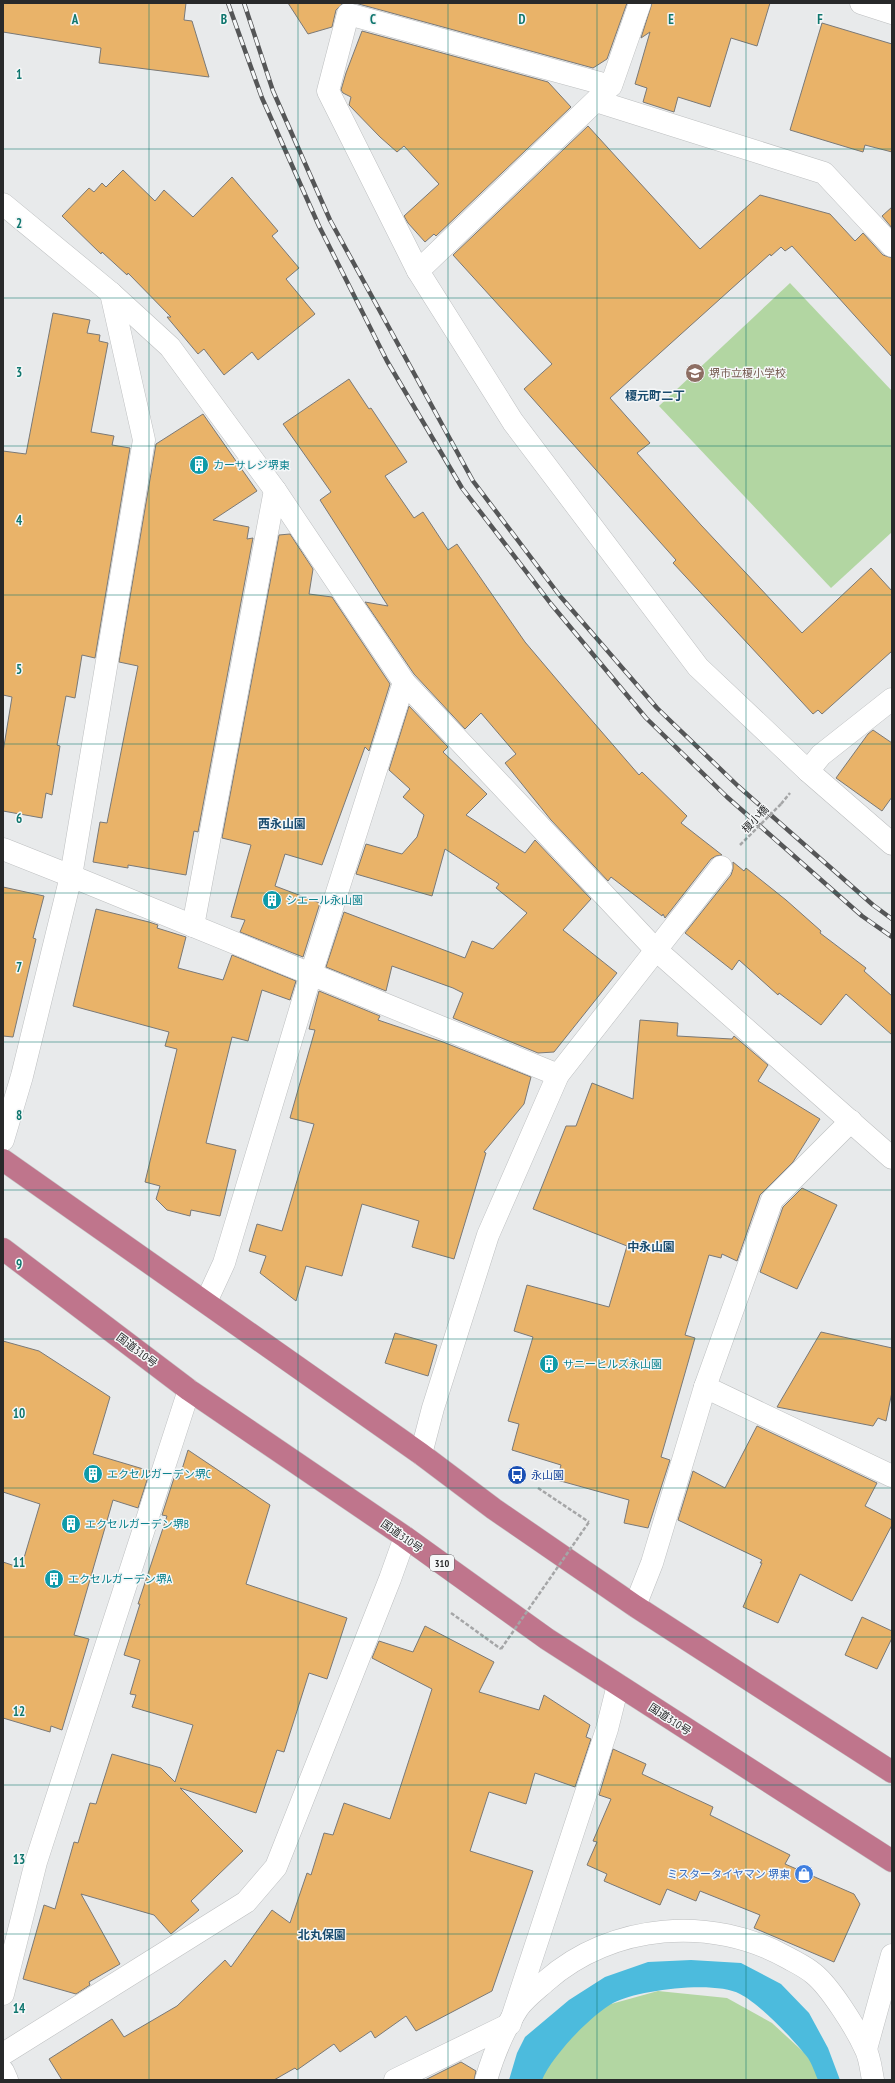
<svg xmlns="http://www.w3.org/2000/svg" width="895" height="2083" font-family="'PT Sans Narrow','Noto Sans JP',sans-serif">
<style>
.green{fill:#b2d6a2}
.water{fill:#4cbbdd}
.building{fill:#e9b369;stroke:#7a7977}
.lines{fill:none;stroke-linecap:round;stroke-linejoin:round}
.street-casing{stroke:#bdbfc0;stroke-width:23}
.highway-casing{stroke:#c7c7c8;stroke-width:23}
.path{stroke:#a5a6a7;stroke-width:2.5;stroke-dasharray:4 2;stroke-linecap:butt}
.street{stroke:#fff;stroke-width:22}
.highway{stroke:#bf758c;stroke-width:22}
.rail-casing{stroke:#555657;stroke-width:4.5}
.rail{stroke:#f5f7f8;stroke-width:3;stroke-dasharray:9;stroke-linecap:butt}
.path-bridge{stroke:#a5a6a7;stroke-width:2.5;stroke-dasharray:4 2;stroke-linecap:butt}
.grid{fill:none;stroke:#0f766e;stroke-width:1;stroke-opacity:0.55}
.labels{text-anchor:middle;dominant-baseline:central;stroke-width:3;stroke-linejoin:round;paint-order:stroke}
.shield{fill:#f5f7f8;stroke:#666768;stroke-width:1}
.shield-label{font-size:10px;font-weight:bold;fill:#28292a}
.education-label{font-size:11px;fill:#785e54;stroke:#f5f7f8;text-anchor:start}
.culture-label{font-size:11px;fill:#0d838f;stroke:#f5f7f8;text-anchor:start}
.street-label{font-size:11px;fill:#28292a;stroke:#f5f7f8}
.transit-label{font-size:11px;fill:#164399;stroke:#f5f7f8;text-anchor:start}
.shop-label{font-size:11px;fill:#366cbe;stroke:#f5f7f8;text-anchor:end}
.neighbourhood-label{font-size:12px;font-weight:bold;fill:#194b6e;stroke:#f5f7f8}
.grid-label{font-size:13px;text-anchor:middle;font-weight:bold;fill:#0f766e;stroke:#f5f7f8;stroke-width:3;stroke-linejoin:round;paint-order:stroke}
</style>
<rect width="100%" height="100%" fill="#e8eaeb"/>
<g class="green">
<path d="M790,283L892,391V532L831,588L659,406Z"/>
<path d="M658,1991L727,1998L772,2023L811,2059L819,2080H537L593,2009Z"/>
</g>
<path class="water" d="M691,1960L741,1963L781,1984L809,2013L828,2048L840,2080H818C815,2073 812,2064 808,2058C794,2040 760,2004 740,1994C715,1980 637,1990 613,2003C590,2016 552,2056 542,2080H509L517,2053L525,2037L569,2000L605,1977L648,1962Z"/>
<g class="building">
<path d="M3,3H186L184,20L192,21L209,77L99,63L101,48L3,32Z"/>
<path d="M288,3H343L336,10L332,27L308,34Z"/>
<path d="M355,3H627L607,59L593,68Z"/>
<path d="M652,3H770L757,46L731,38L710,107L678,97L674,112L643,102L647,88L635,84L650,32L641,38Z"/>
<path d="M822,23L892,44V152L865,145L863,152L790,130Z"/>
<path d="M362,31L548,82L571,107L436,236L434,234L425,242L408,223L404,216L439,184L404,146L397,152L380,137L349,105L351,97L343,93L341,90L346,73Z"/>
<path d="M588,126L700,249L760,195L830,214L855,241L863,233L883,255L892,258V357L792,246L785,251L781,247L771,256L770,254L610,398L650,443L637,453L701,525L802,633L871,568L892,591V651L822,714L818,710L813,714L673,563L676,560L524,389L552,364L453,255Z"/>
<path d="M123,170L155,201L164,190L193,217L232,177L278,231L272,236L299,268L286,279L315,314L258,360L252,352L224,375L204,349L198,354L167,317H171L128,273L127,275L102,252L101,254L62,216L89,188L94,192L102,183L106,187Z"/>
<path d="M892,207V228L882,216Z"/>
<path d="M53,313L90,320L87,333L100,335L99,341L108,343L91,432L114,436L112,445L130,448L95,658L82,655L75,698L66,696L57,745L60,746L52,795L46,793L42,818L3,811V752L12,697L3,695V451L26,454Z"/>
<path d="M349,379L369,409L371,408L407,462L385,476L414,518L423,512L448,550L457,544L525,642L569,694L639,775L642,772L687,816L681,823L722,855L716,856L711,859L665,918L663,914L662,916L611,877L608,881L551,820L505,763L516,754L481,713L465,729L414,674L365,602L388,606L320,500L331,492L283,424Z"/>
<path d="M203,414L257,491L213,520L249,527L247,539L253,538L198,832L194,831L186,875L128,865V868L93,862L100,822L107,823L138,666L119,662L156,444Z"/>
<path d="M290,534L313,569L309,594L332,597L390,684L369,751L365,747L322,865L285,854L275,886L320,903L303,957L240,932L245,920L231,917L251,845L222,838L279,535Z"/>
<path d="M409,706L448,747L443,752L487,794L466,815L525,853L535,840L591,899L563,930L617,973L554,1052L538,1053L453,1018L463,993L453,988L392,966L386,991L326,967L344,912L465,958L472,941L493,949L527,913L496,888L499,884L445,849L432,896L356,874L366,844L402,854L417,837L424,815L403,797L410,789L389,770Z"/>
<path d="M873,730L892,743V797L882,811L836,778L868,734Z"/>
<path d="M733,862L744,871L746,868L786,900L821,931L820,933L866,968L864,971L892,996V1035L846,994L821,1025L779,993L778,995L739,960L732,970L685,933L731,875L733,869Z"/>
<path d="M3,887L44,896L33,938L36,939L13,1037L3,1036Z"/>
<path d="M96,909L149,922L158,925L157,928L186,937L178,968L223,980L232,955L296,981L290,1000L262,990L248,1041L232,1037L206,1143L236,1150L220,1216L191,1210L190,1216L167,1210L156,1199L160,1186L145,1182L177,1049L165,1046L169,1032L73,1006Z"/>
<path d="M319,991L380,1016L378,1020L443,1042L531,1077L524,1104L484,1152L486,1153L454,1259L412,1247L419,1221L362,1204L342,1276L306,1266L296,1301L260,1273L266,1256L249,1251L257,1224L282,1231L314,1124L290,1118L315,1030L309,1029Z"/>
<path d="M640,1020L678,1023L677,1036L732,1039L734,1036L768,1065L758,1081L820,1119L793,1162L760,1195L737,1261L722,1254L721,1258L709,1255L685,1335L695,1338L661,1457L670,1460L648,1528L624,1523L629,1500L557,1480L561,1465L512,1450L519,1424L508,1421L533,1337L514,1331L527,1285L609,1307L627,1246L533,1209L566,1126H576L592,1083L633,1099Z"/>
<path d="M802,1188L837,1205L797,1289L760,1272L783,1207Z"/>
<path d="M821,1332L892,1348V1392L886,1421L878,1418L873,1426L777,1407Z"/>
<path d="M395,1333L437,1345L428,1376L385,1363Z"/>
<path d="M3,1341L39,1351L110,1397L93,1454L150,1471L138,1508L113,1500L74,1635L89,1639L62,1730L51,1726L50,1732L3,1718V1562L21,1568L40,1504L3,1492Z"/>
<path d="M757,1426L877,1483L865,1506L892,1520V1525L852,1601L800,1574L778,1623L743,1607L762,1563H760L762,1560L678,1520L693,1471L725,1488Z"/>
<path d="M188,1450L270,1505L246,1584L347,1618L327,1679L309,1673L284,1752L277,1750L256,1813L180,1788L243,1851L191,1901L199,1910L171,1934L154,1915L81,1894L120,1964L89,1982L90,1985L76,1994L23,1979L44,1905L55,1909L74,1842L78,1843L90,1803L96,1804L112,1754L161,1768L175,1782L193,1725L132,1707L136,1695L130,1694L140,1660L124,1655L140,1604H138L167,1516L162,1515L174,1478L179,1479Z"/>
<path d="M862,1617L892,1631V1638L877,1669L845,1655Z"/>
<path d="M425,1626L494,1662L479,1692L539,1710L544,1695L590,1725L586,1737L591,1739L575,1787L535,1773L526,1804L489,1792L470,1851L533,1871L492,1991L416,2031L406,2016L375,2038L371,2031L340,2052L334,2044L297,2070L295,2068L274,2080H62L49,2059L112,2019L124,2037L177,2006L225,1960L231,1967L272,1910L290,1923L307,1873L311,1875L324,1833L333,1835L344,1803L390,1819L432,1689L372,1658L379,1641L413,1652Z"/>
<path d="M613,1749L646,1764L642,1774L713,1807L710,1815L790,1855L785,1864L854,1894L860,1904L834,1962L754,1928L760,1915L700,1891L696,1901L667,1889L660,1905L604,1881L607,1874L587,1865L597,1842L593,1841L611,1799L599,1795Z"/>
<path d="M461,2062L476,2071L474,2080H425Z"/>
</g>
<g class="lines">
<defs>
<g id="street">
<path d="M640,3L611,86L348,14L328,91L418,271L513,422L698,667L808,771L892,844"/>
<path d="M861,3L892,13"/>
<path d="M596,101L824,173L892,246"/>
<path d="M3,204L111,293L170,347L275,490L404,682L655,949L892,1158"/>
<path d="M418,271L606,91"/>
<path d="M808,771L821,755L892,699"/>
<path d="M3,849L71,876L144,440L111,293"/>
<path d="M193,926L275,490"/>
<path d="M851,1121L772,1200L705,1387L892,1476"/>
<path d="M3,1140L22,1076L71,876L558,1075"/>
<path d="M206,1302L224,1263L311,974L404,682"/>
<path d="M421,1454L433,1408L488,1235L558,1075L721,867"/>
<path d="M635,1606L652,1563L705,1387"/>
<path d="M3,1994L36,1862L189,1390"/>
<path d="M866,2049L892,1955"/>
<path d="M3,2054L246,1902L276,1867L390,1579L405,1537"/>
<path d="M3,2071L7,2080"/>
<path d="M395,2080L510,2024L607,1729L618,1685"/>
<path d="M486,2080C493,2056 504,2029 518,2008C525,1998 536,1990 546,1981C612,1923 712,1915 788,1958C797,1963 806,1967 814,1974C830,1987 856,2028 865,2048C870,2057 871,2070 873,2080"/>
</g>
<g id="highway">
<path d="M3,1160L421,1454L494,1509L635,1606L892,1772"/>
<path d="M3,1249L189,1390L405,1537L547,1639L892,1861"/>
</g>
</defs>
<use href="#street" class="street-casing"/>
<use href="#highway" class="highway-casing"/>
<g class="path">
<path d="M781,804L790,793"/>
<path d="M538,1488L589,1522"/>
<path d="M451,1613L501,1649"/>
</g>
<use href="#street" class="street"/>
<use href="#highway" class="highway"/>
<defs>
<g id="rail">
<path d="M228,3L262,98L319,226L387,361L462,488L551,604L646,718L727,797L862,916L892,937"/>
<path d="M244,3L273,91L330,220L473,481L560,596L657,708L738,786L873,905L892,919"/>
</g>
</defs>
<use href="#rail" class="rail-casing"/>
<use href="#rail" class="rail"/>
<g class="path-bridge">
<path d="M740,845L781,804"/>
<path d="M501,1649L589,1522"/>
</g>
</g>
<path class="grid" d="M149,3V2080M298,3V2080M448,3V2080M597,3V2080M746,3V2080M3,149H892M3,298H892M3,446H892M3,595H892M3,744H892M3,893H892M3,1042H892M3,1190H892M3,1339H892M3,1488H892M3,1637H892M3,1785H892M3,1934H892"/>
<defs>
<symbol id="school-disc" viewBox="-11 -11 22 22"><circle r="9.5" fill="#8d6e63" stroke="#f5f7f8"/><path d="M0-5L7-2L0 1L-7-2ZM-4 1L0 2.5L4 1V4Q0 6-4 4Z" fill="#fff"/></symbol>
<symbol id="building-disc" viewBox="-11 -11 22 22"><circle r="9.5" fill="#0f9aa8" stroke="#f5f7f8"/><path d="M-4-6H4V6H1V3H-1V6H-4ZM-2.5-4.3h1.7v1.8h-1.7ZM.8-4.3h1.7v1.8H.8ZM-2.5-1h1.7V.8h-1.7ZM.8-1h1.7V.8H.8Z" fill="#fff"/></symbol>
<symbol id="bus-disc" viewBox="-11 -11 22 22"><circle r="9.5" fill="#1a4fb4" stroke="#f5f7f8"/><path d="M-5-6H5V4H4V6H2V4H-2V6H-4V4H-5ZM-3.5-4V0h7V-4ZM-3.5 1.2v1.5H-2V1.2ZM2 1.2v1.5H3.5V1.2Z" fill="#fff"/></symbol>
<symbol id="shop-disc" viewBox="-11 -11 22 22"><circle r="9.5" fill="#3f7fe0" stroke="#f5f7f8"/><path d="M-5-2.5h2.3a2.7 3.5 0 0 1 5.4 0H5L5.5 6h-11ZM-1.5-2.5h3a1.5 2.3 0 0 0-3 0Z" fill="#fff"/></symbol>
</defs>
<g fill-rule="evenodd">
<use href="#school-disc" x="684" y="362" width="22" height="22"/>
<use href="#building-disc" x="188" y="454" width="22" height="22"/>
<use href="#building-disc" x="261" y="889" width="22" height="22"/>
<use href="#building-disc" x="538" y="1353" width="22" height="22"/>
<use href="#building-disc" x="82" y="1463" width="22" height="22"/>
<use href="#bus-disc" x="506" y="1464" width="22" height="22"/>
<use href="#building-disc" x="60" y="1513" width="22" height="22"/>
<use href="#building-disc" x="43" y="1568" width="22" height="22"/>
<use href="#shop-disc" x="793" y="1863" width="22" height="22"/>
</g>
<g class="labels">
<rect class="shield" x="430" y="1555" width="24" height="16" rx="3"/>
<g class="shield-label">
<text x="442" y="1563">310</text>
</g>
<g class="education-label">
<text x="709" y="373">堺市立榎小学校</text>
</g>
<g class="culture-label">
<text x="213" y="465">カーサレジ堺東</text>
<text x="286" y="900">シエール永山園</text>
<text x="563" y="1364">サニーヒルズ永山園</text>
<text x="107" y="1474">エクセルガーデン堺C</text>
<text x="85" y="1524">エクセルガーデン堺B</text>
<text x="68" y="1579">エクセルガーデン堺A</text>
</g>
<g class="street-label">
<text transform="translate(755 819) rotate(-46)">榎小橋</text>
<text transform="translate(137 1350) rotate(37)">国道310号</text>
<text transform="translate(402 1536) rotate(35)">国道310号</text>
<text transform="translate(670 1719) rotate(33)">国道310号</text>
</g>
<g class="transit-label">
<text x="531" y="1475">永山園</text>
</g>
<g class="shop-label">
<text x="790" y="1874">ミスタータイヤマン 堺東</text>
</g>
<g class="neighbourhood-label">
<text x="655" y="395">榎元町二丁</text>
<text x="282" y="823">西永山園</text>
<text x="651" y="1246">中永山園</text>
<text x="322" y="1934">北丸保園</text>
</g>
</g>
<g class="grid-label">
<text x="75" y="24">A</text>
<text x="224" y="24">B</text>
<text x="373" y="24">C</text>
<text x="522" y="24">D</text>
<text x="671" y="24">E</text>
<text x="820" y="24">F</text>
<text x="19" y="79">1</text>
<text x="19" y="228">2</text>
<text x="19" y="377">3</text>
<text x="19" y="525">4</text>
<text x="19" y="674">5</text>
<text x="19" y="823">6</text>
<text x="19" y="972">7</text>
<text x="19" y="1120">8</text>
<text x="19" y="1269">9</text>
<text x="19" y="1418">10</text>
<text x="19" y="1567">11</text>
<text x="19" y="1716">12</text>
<text x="19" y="1864">13</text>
<text x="19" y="2013">14</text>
</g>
<rect width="895" height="2083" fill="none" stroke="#28292a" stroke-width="8"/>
</svg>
